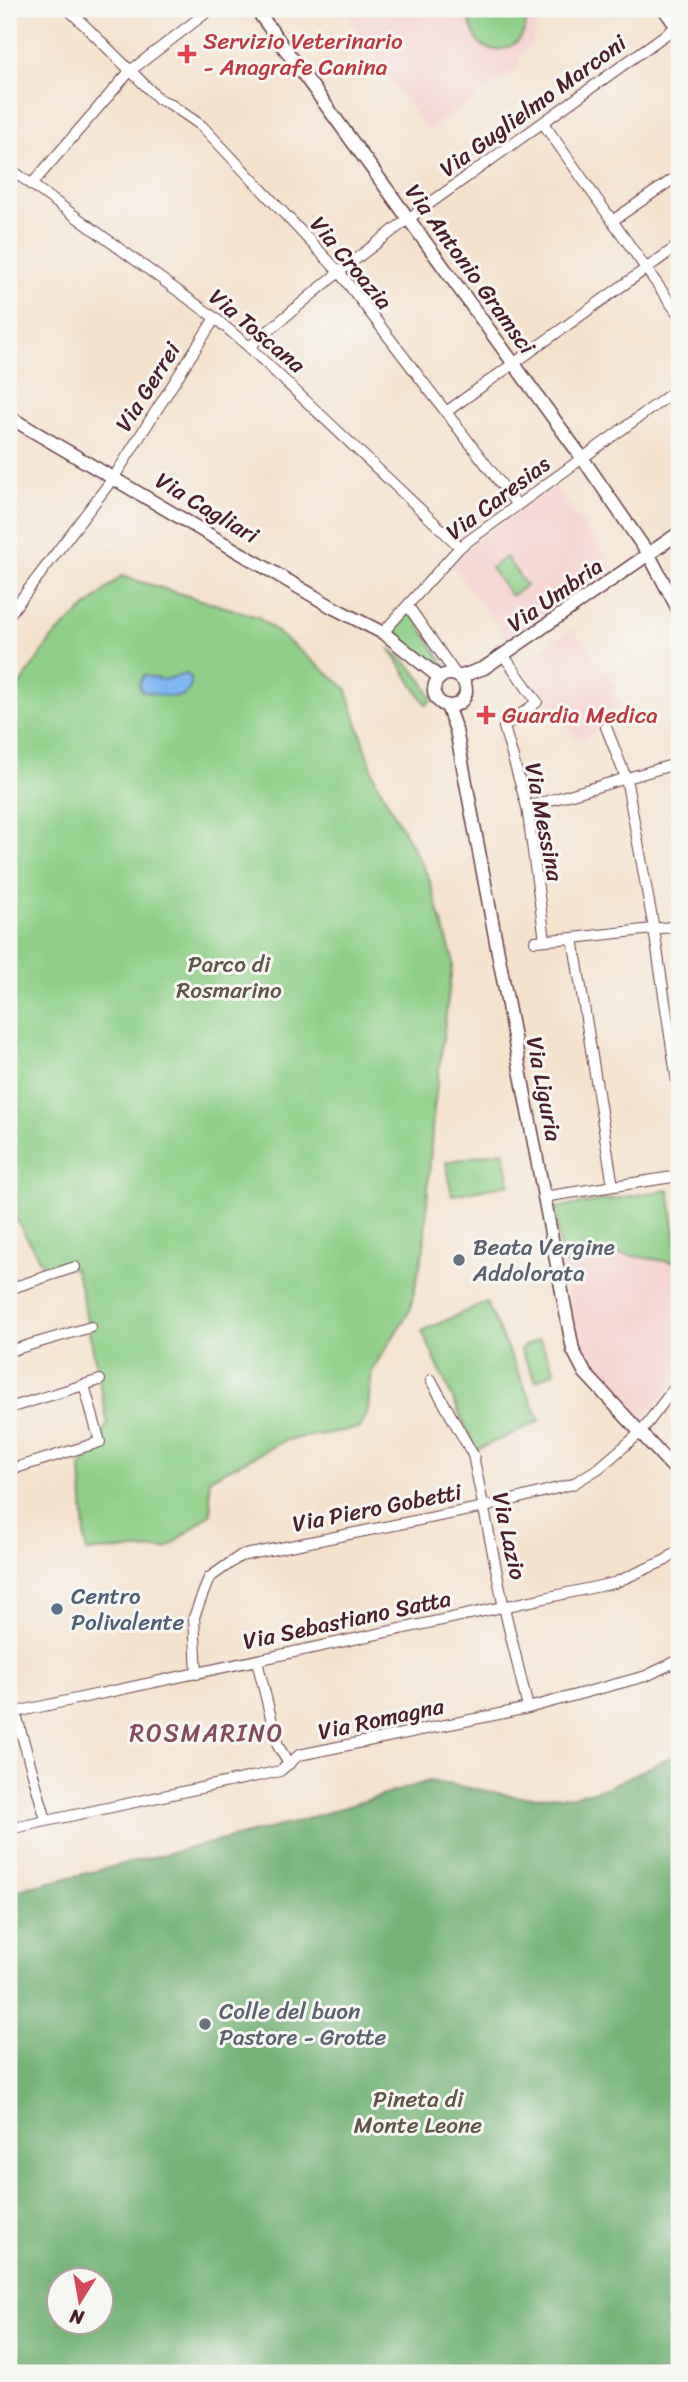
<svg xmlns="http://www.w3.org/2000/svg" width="688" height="2382" font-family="Sriracha,sans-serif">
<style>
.built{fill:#f7d0cd}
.green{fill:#8fd088;stroke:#6c785a;stroke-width:2}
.forest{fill:#73b274;stroke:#5e6850;stroke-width:2;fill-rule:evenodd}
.water{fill:#7fb8f0;stroke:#646c8e;stroke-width:2}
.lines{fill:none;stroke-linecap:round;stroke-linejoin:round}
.minor-casing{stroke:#643c43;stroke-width:12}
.tertiary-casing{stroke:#643c43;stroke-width:15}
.minor{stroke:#fff;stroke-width:10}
.tertiary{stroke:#fff;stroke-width:12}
.health-dot{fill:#e0444e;stroke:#f6f6f2;stroke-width:2.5}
.worship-dot{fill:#6b7280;stroke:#f6f6f2;stroke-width:2.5}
.service-dot{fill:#5c6f8a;stroke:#f6f6f2;stroke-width:2.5}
.labels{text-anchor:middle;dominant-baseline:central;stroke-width:6;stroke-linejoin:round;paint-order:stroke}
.health-label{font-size:23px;fill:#be3a42;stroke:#f6f6f2;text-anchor:start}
.street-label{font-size:23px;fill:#4a1f2b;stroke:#f6f6f2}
.park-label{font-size:23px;fill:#5f5447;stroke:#f6f6f2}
.worship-label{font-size:23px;fill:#5b616d;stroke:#f6f6f2;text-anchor:start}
.service-label{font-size:23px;fill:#4e5e75;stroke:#f6f6f2;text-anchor:start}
.neighbourhood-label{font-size:24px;letter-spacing:2px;fill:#844d5f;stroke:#f6f6f2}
</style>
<rect width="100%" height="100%" fill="#f6f6f2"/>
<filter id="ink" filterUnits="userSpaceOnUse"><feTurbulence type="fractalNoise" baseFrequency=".0143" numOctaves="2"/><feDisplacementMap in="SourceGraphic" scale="14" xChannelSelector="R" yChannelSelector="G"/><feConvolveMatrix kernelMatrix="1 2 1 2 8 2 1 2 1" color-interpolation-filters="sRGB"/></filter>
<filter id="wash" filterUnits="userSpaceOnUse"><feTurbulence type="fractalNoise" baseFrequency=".00686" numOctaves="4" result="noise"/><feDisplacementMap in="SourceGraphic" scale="28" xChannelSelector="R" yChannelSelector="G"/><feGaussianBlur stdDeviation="1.57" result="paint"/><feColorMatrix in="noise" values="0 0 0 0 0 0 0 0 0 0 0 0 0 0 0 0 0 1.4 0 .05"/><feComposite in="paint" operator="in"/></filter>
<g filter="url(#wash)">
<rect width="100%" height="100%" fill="#f5e2cd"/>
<g class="built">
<path d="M348,9H530L537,25L532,45L519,56L518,68L428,131L356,32Z"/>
<path d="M554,485L614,568L508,640L451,565L465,550Z"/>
<path d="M572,628L616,686L610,690L621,706L600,721L602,728L578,741L521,664Z"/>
<path d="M620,1254L679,1263V1368L665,1393L641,1421L592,1367L580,1344L562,1264Z"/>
</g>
<g class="green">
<path d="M465,9H524C536,41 495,63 478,41C472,32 469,18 465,9Z"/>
<path d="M506,557L526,586L511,596L491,568Z"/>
<path d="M121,576L258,617L346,688L376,781L428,876L453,959L433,1116L424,1247L410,1310L372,1370L368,1409L360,1428L286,1440L209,1479L211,1513L167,1549L86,1551L81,1468L108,1424L80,1286L74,1268L43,1266L9,1206V701L52,638Z"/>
<path d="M410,610L447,669L433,665L398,635L397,627Z"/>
<path d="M389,648C408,663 424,678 432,700L426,705Z"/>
<path d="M504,1151L510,1184L452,1195L446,1162Z"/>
<path d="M669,1190L679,1263L620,1254L562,1264L555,1208Z"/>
<path d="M486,1302L540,1421L476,1450L422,1331Z"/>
<path d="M539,1339L555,1371L536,1381L520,1349Z"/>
</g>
<path class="forest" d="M679,1753V2040L675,2046L679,2050V2373H9V1892L293,1823L429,1781L521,1797L574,1796L608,1787ZM60,2280H102V2322H60Z"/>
<path class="water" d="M186,674L191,677C193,708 161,694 141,691L139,684L144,675L163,680Z"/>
</g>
<g filter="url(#ink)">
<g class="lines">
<defs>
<g id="minor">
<path d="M68,9L159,99L170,104L202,126L339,272L517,505"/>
<path d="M543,123L679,315"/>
<path d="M9,168L215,318L249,347L460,547"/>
<path d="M31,185L130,71L211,9"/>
<path d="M612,221L679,175"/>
<path d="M249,347L339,272L408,219L679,25"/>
<path d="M446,412L679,245"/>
<path d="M408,606L457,676"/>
<path d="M9,615L114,477L215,318"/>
<path d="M385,634L387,628L460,547L679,388"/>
<path d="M504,656L537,702L504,727L527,807L545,940"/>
<path d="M606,727L626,778L654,929L679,1095"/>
<path d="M527,807L679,763"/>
<path d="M573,938L613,1186"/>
<path d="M535,941L573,938L679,926"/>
<path d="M543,1197L679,1176"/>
<path d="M9,1289L75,1267"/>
<path d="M9,1351L91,1327"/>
<path d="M431,1380L473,1455L503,1603L528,1708"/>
<path d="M9,1408L100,1380"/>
<path d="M9,1470L100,1442L84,1385"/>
<path d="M257,1661L278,1746L289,1764"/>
<path d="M197,1674L194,1617L209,1578L240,1556L489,1506L573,1484L599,1468L640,1433L679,1382"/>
<path d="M9,1690L46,1820"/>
<path d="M16,1712L614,1583L666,1560L679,1550"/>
<path d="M9,1829L280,1771L299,1755L528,1708L646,1676L679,1660"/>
</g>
<g id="tertiary">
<path d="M256,9L583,459L649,555L679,611"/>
<path d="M664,9L679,30"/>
<path d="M9,417L334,608L385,634L440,678"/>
<circle cx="450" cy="690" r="16"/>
<path d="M459,677L484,668L679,533"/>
<path d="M447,706L456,730L573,1350L585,1373L679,1474"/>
</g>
</defs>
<use href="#minor" class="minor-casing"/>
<use href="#tertiary" class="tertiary-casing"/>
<use href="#minor" class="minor"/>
<use href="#tertiary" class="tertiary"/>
</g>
</g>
<g class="health-dot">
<path d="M183.5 43.5h7v7h7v7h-7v7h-7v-7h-7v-7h7z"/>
<path d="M482.5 704.5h7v7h7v7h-7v7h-7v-7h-7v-7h7z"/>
</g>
<g class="worship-dot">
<circle cx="459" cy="1260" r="7"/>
<circle cx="205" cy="2024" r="7"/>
</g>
<circle class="service-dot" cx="57" cy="1609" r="7"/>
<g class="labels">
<g class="health-label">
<text x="203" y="41">Servizio Veterinario<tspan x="203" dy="26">- Anagrafe Canina</tspan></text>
<text x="502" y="715">Guardia Medica</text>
</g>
<g class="street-label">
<text transform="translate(533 106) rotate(-36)">Via Guglielmo Marconi</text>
<text transform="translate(351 263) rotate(50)">Via Croazia</text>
<text transform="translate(470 269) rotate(54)">Via Antonio Gramsci</text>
<text transform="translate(257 331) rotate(40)">Via Toscana</text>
<text transform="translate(148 387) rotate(-58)">Via Gerrei</text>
<text transform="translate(498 498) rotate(-37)">Via Caresias</text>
<text transform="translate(207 508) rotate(31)">Via Cagliari</text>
<text transform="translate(555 595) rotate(-35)">Via Umbria</text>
<text transform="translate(544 822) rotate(79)">Via Messina</text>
<text transform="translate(544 1089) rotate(79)">Via Liguria</text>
<text transform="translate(377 1508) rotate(-11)">Via Piero Gobetti</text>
<text transform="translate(509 1536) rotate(78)">Via Lazio</text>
<text transform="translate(347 1620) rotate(-12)">Via Sebastiano Satta</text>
<text transform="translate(381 1719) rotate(-12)">Via Romagna</text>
</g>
<g class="park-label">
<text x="229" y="964">Parco di<tspan x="229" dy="26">Rosmarino</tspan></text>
<text x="418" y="2099">Pineta di<tspan x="418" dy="26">Monte Leone</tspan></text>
</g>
<g class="worship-label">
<text x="473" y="1247">Beata Vergine<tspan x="473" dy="26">Addolorata</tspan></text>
<text x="219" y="2011">Colle del buon<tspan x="219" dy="26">Pastore - Grotte</tspan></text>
</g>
<g class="service-label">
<text x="71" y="1596">Centro<tspan x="71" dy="26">Polivalente</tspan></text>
</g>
<g class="neighbourhood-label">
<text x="207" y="1733">ROSMARINO</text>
</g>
</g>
<rect width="688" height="2382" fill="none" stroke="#f6f6f2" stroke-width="35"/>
<g transform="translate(80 2301) rotate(191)"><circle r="33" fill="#f6f6f2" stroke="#b1a0a2" stroke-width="2"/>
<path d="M0-5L12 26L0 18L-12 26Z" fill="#d1495b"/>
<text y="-10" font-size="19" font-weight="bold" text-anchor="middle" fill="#4a1f2b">N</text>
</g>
</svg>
